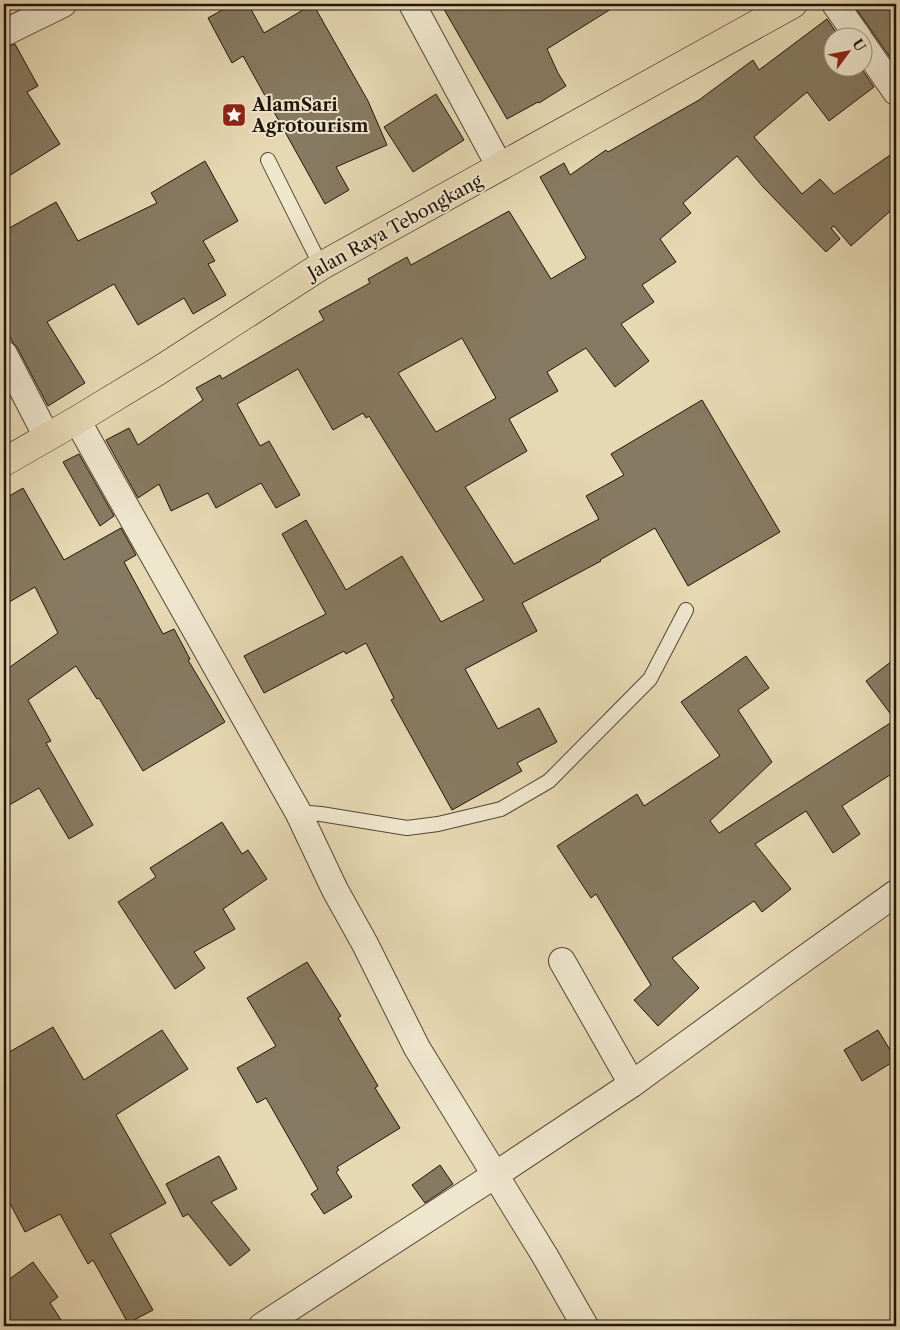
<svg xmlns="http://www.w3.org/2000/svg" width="900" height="1330" font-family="'Libre Caslon Text',serif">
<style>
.building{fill:#877a62;stroke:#20150a;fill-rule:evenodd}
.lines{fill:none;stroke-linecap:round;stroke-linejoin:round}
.lane-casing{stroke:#524634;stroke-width:16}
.street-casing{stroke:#524634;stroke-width:28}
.primary-casing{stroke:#20150a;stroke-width:29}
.lane{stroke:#efe6ce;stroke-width:14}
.street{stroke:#efe6ce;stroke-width:26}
.primary{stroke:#e6d8b3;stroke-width:28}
.labels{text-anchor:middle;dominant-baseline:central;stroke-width:4;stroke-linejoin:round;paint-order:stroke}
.poi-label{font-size:18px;font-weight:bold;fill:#20150a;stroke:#efe6ce;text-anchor:start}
.street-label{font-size:18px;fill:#20150a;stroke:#efe6ce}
</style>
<rect width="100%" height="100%" fill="#e6d8b3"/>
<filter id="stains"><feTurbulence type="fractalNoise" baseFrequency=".004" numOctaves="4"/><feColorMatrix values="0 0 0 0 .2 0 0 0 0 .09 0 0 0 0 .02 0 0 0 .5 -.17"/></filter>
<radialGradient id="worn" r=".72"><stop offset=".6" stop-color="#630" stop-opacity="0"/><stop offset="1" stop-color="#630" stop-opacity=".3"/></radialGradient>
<g class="building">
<path d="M233,4H248L264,33L313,4L368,101L387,145L336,167L349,190L325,204L243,56L232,63L208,18Z"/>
<path d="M441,4H619L547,49L558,73L566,86L539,103L538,102L507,119Z"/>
<path d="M853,4H896V66L873,33Z"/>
<path d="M827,19L840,38H832V68H861L874,87L829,121L807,92L754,137L802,194L820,179L834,194L896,151V206L851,246L834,226L831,228L840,239L826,252L763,187L737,156L683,203L691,213L660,239L676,262L642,285L654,302L621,324L649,361L615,387L586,348L547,372L558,391L509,419L527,451L465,487L514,564L599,519L586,496L624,475L611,454L702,400L780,532L688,586L655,528L600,560L601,561L522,603L537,631L465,669L498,729L539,708L557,742L517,763L522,771L452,810L391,700L394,698L366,643L346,654L344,651L264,693L244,656L326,614L282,534L306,520L346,590L402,556L441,622L484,600L369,416L366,418L363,413L333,430L298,369L237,404L260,446L269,441L300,495L276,508L261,483L216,508L208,493L171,511L159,484L138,498L106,440L129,428L138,445L203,400L196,388L220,375L222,379L324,320L319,311L370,283L368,279L407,257L411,265L509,211L551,279L586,258L540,177L564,163L570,175L606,150L608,152L699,100L753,60L759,70ZM462,338L496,398L436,432L398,373Z"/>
<path d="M15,44L38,86L27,92L60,144L4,179V48Z"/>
<path d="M436,94L464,140L413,172L384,127Z"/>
<path d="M205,161L238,221L203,241L215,261L208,264L226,295L193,314L184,298L138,325L114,284L47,322L85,383L48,406L17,347L13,343L4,326V231L56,202L78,241L157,203L151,193Z"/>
<path d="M79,454L114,516L100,526L63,462Z"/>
<path d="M23,488L64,560L121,528L136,555L124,562L163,634L174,629L190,659L188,660L225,722L143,771L99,698L97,699L76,666L28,700L51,741L46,743L93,825L69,839L39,788L4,808V657L10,667L58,633L35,587L4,605V499Z"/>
<path d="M746,656L769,688L738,710L772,762L710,821L719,833L895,720L866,681L896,658V771L842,806L860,834L833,853L806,811L755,844L791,889L762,912L754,901L672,958L699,988L658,1026L634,1000L651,985L596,894L591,898L557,846L637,794L644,806L720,756L681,702Z"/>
<path d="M222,822L242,854L248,850L267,879L223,909L235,929L194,952L205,968L175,989L118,902L156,877L150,868Z"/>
<path d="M307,962L341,1016L338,1018L378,1086L375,1088L400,1128L337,1167L339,1170L336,1172L352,1197L324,1214L311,1194L318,1189L266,1098L257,1103L237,1068L276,1046L247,998Z"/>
<path d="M53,1027L84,1080L162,1030L188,1069L116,1115L166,1203L110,1234L153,1310L128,1323L93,1260L88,1264L60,1214L25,1232L4,1192V1055Z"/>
<path d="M878,1030L896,1060L862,1081L844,1050Z"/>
<path d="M219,1156L237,1189L211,1202L250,1250L230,1266L188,1214L183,1217L166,1184Z"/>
<path d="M440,1165L453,1184L425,1203L412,1185Z"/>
<path d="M33,1262L58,1297L50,1303L65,1326H4V1283Z"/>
</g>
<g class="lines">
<defs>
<g id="lane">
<path d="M268,160L321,266"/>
<path d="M298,812L321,814L407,828L438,824L501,809L549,781L650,679L686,610"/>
</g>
<g id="street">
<path d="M412,4L500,167"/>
<path d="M835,4L859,38"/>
<path d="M4,33L63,4"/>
<path d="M862,43L896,92"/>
<path d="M4,354L47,437"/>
<path d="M77,420L298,812L335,890L365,944L417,1048L545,1256L585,1326"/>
<path d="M562,961L632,1084"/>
<path d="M262,1326L495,1175L632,1084L783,974L896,893"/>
</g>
<path id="primary" d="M4,462L77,420L158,371L321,266L793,4"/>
</defs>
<use href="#lane" class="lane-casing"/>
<use href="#street" class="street-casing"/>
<use href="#primary" class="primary-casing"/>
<use href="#lane" class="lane"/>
<use href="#street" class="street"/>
<use href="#primary" class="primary"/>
</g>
<defs>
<symbol id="sight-square" viewBox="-11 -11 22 22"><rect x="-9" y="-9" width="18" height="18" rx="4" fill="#8f2418" stroke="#efe6ce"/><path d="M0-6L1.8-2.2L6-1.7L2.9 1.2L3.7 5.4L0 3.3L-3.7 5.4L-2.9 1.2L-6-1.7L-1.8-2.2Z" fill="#fff"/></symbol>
</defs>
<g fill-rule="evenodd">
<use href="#sight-square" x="220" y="101" width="28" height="28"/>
</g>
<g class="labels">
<g class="poi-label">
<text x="252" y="105">AlamSari<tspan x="252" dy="21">Agrotourism</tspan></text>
</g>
<g class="street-label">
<text transform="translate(395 227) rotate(-29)">Jalan Raya Tebongkang</text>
</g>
</g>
<rect width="900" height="1330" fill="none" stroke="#e6d8b3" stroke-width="20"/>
<rect x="5" y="5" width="890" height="1320" fill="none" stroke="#20150a" stroke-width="2.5"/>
<rect x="10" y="10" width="880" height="1310" fill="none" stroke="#20150a"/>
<g transform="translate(848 52) rotate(58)"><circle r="24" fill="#efe6ce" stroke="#9c9280"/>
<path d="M0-4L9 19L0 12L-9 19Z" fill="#8f2418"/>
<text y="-8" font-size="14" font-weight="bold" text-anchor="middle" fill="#20150a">U</text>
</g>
<rect width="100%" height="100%" filter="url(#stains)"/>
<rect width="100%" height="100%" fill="url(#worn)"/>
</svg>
